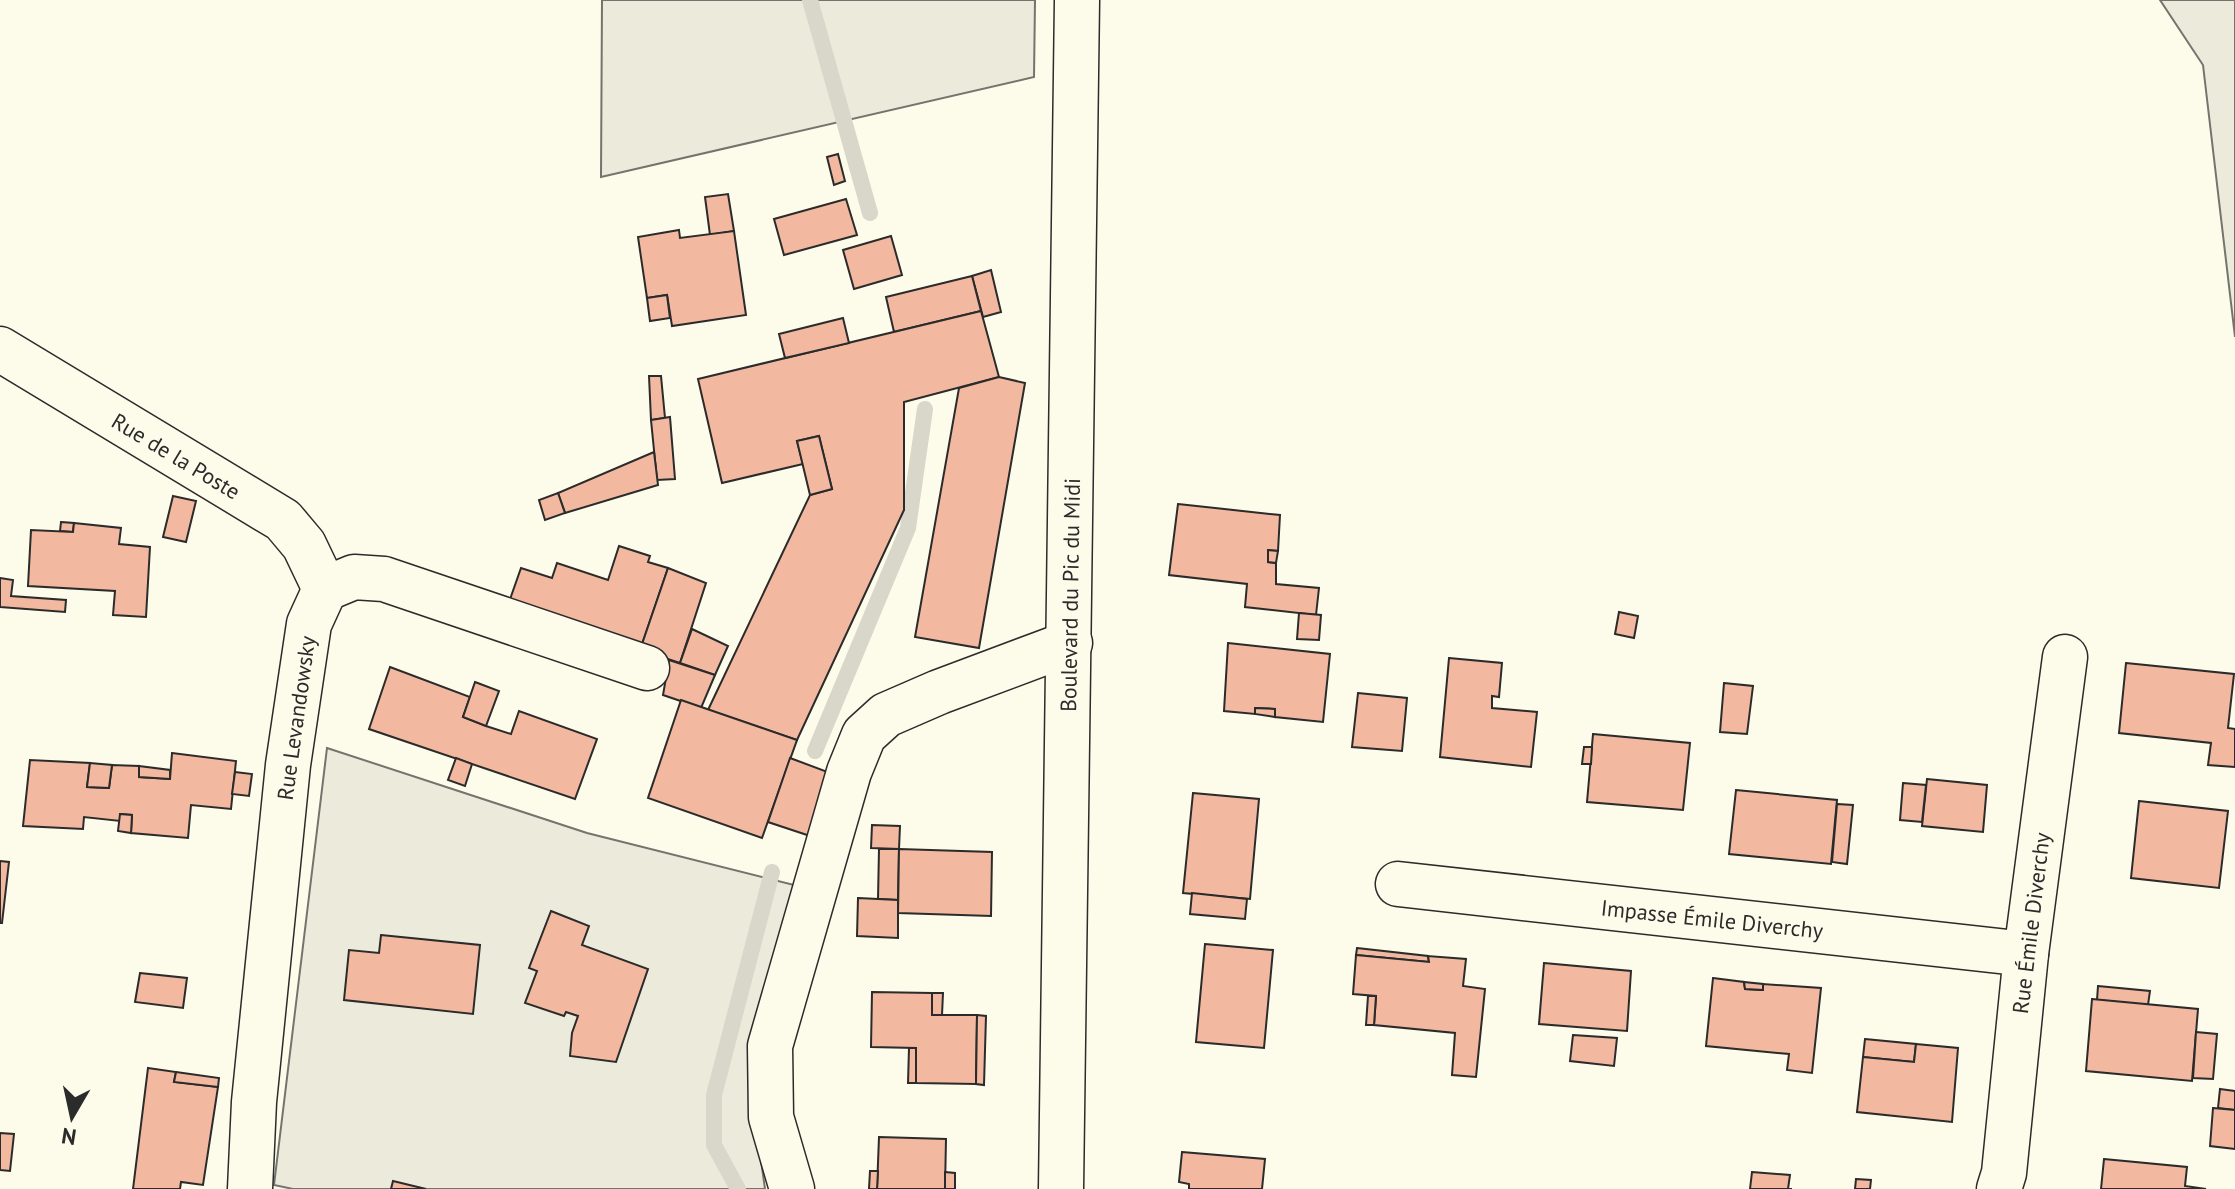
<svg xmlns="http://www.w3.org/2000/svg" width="2235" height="1189" font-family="'PT Sans',sans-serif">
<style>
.green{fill:#ecebdb;stroke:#74746e;stroke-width:2}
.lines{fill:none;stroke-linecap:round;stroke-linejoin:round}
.stream{stroke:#d8d7c9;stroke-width:16}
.building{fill:#f2b8a0;stroke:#2b2b2b;stroke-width:2}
.minor-casing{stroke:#2b2b2b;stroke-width:47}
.major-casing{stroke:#2b2b2b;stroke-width:47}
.minor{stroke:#fdfbea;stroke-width:44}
.major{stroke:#fdfbea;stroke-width:44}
.labels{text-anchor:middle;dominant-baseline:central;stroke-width:6;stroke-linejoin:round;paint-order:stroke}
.street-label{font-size:22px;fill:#2b2b2b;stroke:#fdfbea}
</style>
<rect width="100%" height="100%" fill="#fdfbea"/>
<g class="green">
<path d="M602,0H1035L1034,77L601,177Z"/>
<path d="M2160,0H2235V337L2203,65Z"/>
<path d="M327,748L587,833L798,886L758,1139L765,1189H293L274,1185Z"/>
</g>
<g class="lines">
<g class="stream">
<path d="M810,0L870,213"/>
<path d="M815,751L908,528L925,409"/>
<path d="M738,1189L714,1145V1095L772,872"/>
</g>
</g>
<g class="building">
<path d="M838,154L845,181L834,185L827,157Z"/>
<path d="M728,194L734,231L710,235L705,197Z"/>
<path d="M846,199L857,235L784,255L774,219Z"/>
<path d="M679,230L680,238L734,231L746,315L672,326L667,295L647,298L638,237Z"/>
<path d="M891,236L902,275L854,289L843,250Z"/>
<path d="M991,270L1001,312L983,317L972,276Z"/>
<path d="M972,276L981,311L894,332L886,297Z"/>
<path d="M667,295L670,318L650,321L647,298Z"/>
<path d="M981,311L999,377L904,402V510L797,740L708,710L810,495L832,489L819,436L797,441L803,464L722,483L698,379Z"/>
<path d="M843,318L849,343L785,358L779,334Z"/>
<path d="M649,376H661L665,418L651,420Z"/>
<path d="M999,377L1025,383L979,648L915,637L959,388Z"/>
<path d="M670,417L675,479L657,480L651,420Z"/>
<path d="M819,436L832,489L810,495L797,441Z"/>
<path d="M654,452L658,485L565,513L558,493Z"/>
<path d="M558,493L565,513L545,520L539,500Z"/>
<path d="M173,496L196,501L186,542L163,537Z"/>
<path d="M1178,504L1280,515L1278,551L1268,550V562L1276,563V584L1319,588L1316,615L1245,607L1247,584L1169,575Z"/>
<path d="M61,522L74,523L73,532L60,531Z"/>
<path d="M74,523L121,528L119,544L150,547L146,617L113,615L115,591L28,586L31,530L73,532Z"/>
<path d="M619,546L650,556L648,562L668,568L640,650L508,605L521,568L552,578L557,563L608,580Z"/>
<path d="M1268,550L1278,551L1276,563L1268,562Z"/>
<path d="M668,568L706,583L680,663L640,650Z"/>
<path d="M0,578L13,580L11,596L66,600L65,612L0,607Z"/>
<path d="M1619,612L1638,616L1634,638L1615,634Z"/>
<path d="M1299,613L1321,615L1319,640L1297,639Z"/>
<path d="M692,629L728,646L715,675L680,663Z"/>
<path d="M1228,643L1330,654L1323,722L1275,717V709L1255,708V714L1224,711Z"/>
<path d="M1449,658L1502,663L1499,697L1492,696V708L1537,712L1531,767L1440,757Z"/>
<path d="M669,660L715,675L701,708L663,695Z"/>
<path d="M2126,663L2234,674L2228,728L2235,729V767L2208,765L2211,743L2119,733Z"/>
<path d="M390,667L470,697L463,717L486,726L511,734L519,711L597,739L575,799L369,729Z"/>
<path d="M475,682L499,691L486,726L463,717Z"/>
<path d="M1724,683L1753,686L1747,734L1720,732Z"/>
<path d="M1358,693L1407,698L1402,751L1352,747Z"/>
<path d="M681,700L797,740L762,838L648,798Z"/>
<path d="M1255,708L1275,709V717L1255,714Z"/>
<path d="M1593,734L1690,743L1683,810L1587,802Z"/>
<path d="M1584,747H1592L1591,764H1582Z"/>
<path d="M172,753L236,761L231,809L191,805L188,838L131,833L132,815L120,814V821L84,817L83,829L23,826L30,760L90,763L87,787L109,788L112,765L139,766V777L170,779Z"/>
<path d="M456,758L472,764L465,786L448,780Z"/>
<path d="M790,758L833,774L810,836L768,822Z"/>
<path d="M90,763L112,765L109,788L87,787Z"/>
<path d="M139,766L170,770V779L139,777Z"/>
<path d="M235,772L252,774L249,796L232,794Z"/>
<path d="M1927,779L1987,785L1983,832L1922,826Z"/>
<path d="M1903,783L1926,785L1922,822L1900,820Z"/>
<path d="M1736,790L1837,800L1831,864L1729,854Z"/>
<path d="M1193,793L1259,799L1250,899L1183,893Z"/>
<path d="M2139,801L2228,811L2219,888L2131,878Z"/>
<path d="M1837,804L1853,805L1847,864L1832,862Z"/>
<path d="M120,814L132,815L131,833L118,831Z"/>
<path d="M872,825L900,826L899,849L871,848Z"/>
<path d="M879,849H899L898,900L878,899Z"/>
<path d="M899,849L992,852L991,916L898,913Z"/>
<path d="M0,861L9,862L2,923H0Z"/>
<path d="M1192,893L1247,899L1245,919L1190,914Z"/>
<path d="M858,898L898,900V938L857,936Z"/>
<path d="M551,911L589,926L582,945L648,969L616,1062L570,1056L572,1033L578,1016L566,1012L564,1016L525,1003L537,971L529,968Z"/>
<path d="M381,935L480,945L473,1014L344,1000L349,950L379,953Z"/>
<path d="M1205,944L1273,950L1264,1048L1196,1042Z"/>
<path d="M1357,948L1428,956L1429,962L1356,955Z"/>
<path d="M1356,955L1429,962L1428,956L1466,959L1463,986L1485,989L1476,1077L1452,1075L1455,1033L1374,1025L1376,996L1353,994Z"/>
<path d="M1544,963L1631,971L1627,1031L1539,1024Z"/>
<path d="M140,973L187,978L183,1008L135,1002Z"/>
<path d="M1713,978L1744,982L1745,989L1763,990V984L1821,988L1812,1073L1787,1070L1789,1054L1706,1046Z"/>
<path d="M1744,982L1763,984V990L1745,989Z"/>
<path d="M2098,986L2150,991L2148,1005L2097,1000Z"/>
<path d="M872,992L932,993V1015H977L976,1084L916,1083V1048L871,1047Z"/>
<path d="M932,993H943L942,1015H932Z"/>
<path d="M1368,996H1376L1374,1025H1366Z"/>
<path d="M2092,999L2198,1009L2192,1081L2086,1071Z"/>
<path d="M977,1015L986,1016L984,1085L976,1084Z"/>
<path d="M2196,1032L2217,1034L2213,1079L2193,1078Z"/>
<path d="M1573,1035L1617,1038L1614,1066L1570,1061Z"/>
<path d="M1865,1039L1916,1044L1914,1062L1863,1057Z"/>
<path d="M1916,1044L1958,1048L1952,1122L1857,1112L1863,1057L1914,1062Z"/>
<path d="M909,1048H916V1083H908Z"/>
<path d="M148,1068L176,1072L174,1082L218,1087L203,1185L181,1182L180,1189H133Z"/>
<path d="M176,1072L219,1078L218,1087L174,1082Z"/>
<path d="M2220,1089L2235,1091V1110L2218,1108Z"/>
<path d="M2213,1108L2235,1110V1149L2210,1146Z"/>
<path d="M0,1133L14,1134L10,1171L0,1170Z"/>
<path d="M879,1137L946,1139L945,1189H877Z"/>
<path d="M1182,1152L1265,1159L1262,1189H1189V1184L1179,1182Z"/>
<path d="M2104,1159L2187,1167L2185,1186L2206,1189H2101Z"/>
<path d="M870,1171H878L877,1189H869Z"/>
<path d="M945,1172L955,1173V1189H945Z"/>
<path d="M1752,1172L1790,1175L1788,1189H1792H1750Z"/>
<path d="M1856,1179L1871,1180L1870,1189H1855Z"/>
<path d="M393,1181L426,1189H391Z"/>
</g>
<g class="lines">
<defs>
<g id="minor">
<path d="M0,349L283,520L304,545L325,589"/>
<path d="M1398,884L2026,954"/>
<path d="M250,1189L254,1102L288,765L309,624L325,589L354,577L384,579L647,668"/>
<path d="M792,1189L771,1117L770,1046L849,772L864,735L886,715L939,692L1070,643"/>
<path d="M1999,1189L2004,1173L2026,954L2065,657"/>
</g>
<path id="major" d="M1061,1189L1077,0"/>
</defs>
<use href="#minor" class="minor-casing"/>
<use href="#major" class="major-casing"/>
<use href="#minor" class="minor"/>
<use href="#major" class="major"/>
</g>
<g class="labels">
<g class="street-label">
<text transform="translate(176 456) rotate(31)">Rue de la Poste</text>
<text transform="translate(1070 595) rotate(-89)">Boulevard du Pic du Midi</text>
<text transform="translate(296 718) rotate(-82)">Rue Levandowsky</text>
<text transform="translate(1712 919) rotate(6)">Impasse Émile Diverchy</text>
<text transform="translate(2031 923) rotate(-83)">Rue Émile Diverchy</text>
</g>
</g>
<g transform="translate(72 1117) rotate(189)" stroke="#fdfbea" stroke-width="6" paint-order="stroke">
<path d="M0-6L14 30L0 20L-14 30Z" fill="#2b2b2b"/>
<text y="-12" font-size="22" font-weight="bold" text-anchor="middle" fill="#2b2b2b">N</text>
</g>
</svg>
